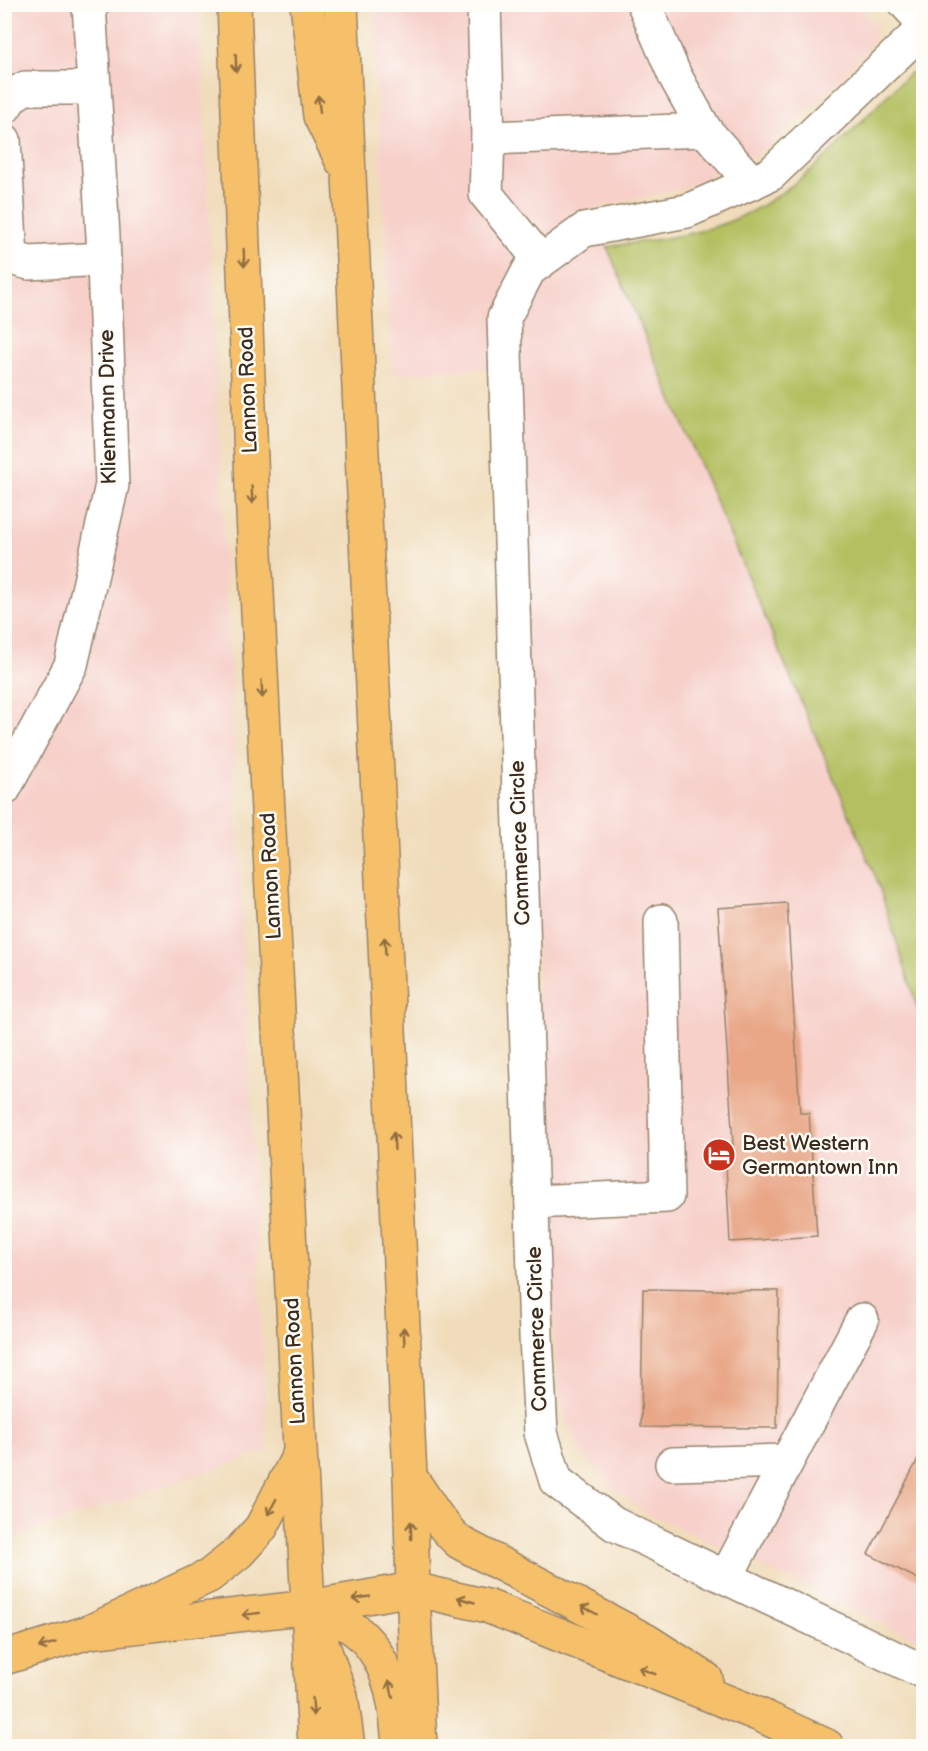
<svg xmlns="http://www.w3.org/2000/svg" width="928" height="1751" font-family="'Balsamiq Sans',sans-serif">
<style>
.built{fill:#f7d0ca}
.green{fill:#b3bf61;stroke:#777440;stroke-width:1.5}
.building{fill:#e9a788}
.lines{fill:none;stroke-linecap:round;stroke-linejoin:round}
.minor-casing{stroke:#96836c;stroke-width:36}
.major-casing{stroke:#96836c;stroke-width:36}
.highway-casing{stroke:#96836c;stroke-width:36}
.minor{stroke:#fff;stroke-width:33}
.major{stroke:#f6c06b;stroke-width:33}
.highway{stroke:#f6c06b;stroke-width:33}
.oneway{stroke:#8f6e41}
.labels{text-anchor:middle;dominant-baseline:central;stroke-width:5;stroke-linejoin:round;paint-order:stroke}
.street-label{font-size:21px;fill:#3b2a1e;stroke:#fdfcf7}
.poi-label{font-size:21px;fill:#3b2a1e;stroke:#fdfcf7;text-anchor:start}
</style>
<rect width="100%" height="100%" fill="#fdfcf7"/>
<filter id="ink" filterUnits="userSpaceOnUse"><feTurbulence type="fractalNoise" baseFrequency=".0167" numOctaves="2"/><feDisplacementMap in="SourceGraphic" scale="12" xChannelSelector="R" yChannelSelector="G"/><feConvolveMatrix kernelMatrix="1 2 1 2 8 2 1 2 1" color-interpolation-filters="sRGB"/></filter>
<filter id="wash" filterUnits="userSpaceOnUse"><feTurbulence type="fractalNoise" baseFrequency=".008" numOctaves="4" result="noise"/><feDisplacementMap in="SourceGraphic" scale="24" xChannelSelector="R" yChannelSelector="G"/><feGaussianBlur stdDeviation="1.35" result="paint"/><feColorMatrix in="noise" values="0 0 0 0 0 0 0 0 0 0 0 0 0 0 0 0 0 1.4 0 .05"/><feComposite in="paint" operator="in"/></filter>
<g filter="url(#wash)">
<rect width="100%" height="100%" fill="#f0dcba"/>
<g class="built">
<path d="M862,4L875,28L873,42L849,70L773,144L734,166L683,188L590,209L877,880L923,1025V1642L647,1513L615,1490L583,1456L566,1422L557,1380L549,1228L513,366L392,375L373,5Z"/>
<path d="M4,5H199L267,1451L5,1541Z"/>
</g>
<path class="green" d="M923,71H924L923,1025L877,880L607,247C651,240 699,236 740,217C809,185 856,124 910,73Z"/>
<g id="blocks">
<g class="building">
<path d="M506,4H552V6L506,9Z"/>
<path d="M787,903L800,1113H809L817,1236L730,1242L726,1165L710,1166L709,1146L733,1145L718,908Z"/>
<path d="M643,1289L779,1291L777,1428L641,1427Z"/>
<path d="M924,1448V1582L868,1554Z"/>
</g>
</g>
</g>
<g filter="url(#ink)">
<use href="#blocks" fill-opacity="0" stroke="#96836c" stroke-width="1.5"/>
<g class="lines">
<defs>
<g id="minor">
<path d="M484,4L488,138L486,194L541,261"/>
<path d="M644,4L675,76L705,130L752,183"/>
<path d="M906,4L924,23"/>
<path d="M924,28L771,174L687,211L584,230L529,270L504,318L536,1336L541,1433L556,1481L614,1524L924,1672"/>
<path d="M4,108L12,96L25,88H94"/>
<path d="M488,138L705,130"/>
<path d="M4,140L11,258L29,263L104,259"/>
<path d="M4,789L71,665L112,485L103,236L89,4"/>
<path d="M532,1202L667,1196L661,921"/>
<path d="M672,1464L787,1461"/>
<path d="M726,1577L862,1320"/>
</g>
<g id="major">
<path d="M234,4L253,513L315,1746"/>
<path d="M307,4L320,116L342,161"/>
<path d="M341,4L410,1477L413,1589L420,1746"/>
</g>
<g id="highway">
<path d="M410,1477C427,1500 438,1523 459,1542L647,1641L706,1679"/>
<path d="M309,1607C322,1613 338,1619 351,1627C390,1654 396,1703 399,1746"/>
<path d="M309,1607L341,1696L348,1746"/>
<path d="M89,1632L309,1607L413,1589L487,1606L760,1715L827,1746"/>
<path d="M4,1658L89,1632L209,1576L238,1553L261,1528L299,1455"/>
</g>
</defs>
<use href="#minor" class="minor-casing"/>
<use href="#major" class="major-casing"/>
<use href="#highway" class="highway-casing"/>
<use href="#minor" class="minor"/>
<use href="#major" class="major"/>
<use href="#highway" class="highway"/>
</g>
<defs><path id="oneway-shaft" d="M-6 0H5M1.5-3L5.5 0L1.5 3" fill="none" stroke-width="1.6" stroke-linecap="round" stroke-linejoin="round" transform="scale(1.5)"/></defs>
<g class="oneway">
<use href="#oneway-shaft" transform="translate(236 63) rotate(88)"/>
<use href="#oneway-shaft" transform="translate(319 104) rotate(-97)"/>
<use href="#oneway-shaft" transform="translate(244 258) rotate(88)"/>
<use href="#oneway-shaft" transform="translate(252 495) rotate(88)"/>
<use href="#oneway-shaft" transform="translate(262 689) rotate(87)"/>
<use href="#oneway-shaft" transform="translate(385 946) rotate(-93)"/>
<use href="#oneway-shaft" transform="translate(394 1141) rotate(-93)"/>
<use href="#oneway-shaft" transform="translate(404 1336) rotate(-93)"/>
<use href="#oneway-shaft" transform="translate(272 1507) rotate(118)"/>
<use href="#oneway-shaft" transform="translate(411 1530) rotate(-91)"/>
<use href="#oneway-shaft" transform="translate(361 1598) rotate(170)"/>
<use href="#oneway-shaft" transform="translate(466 1600) rotate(-164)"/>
<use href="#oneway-shaft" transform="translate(589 1610) rotate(-152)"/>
<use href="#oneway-shaft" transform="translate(251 1614) rotate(173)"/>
<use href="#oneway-shaft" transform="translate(47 1645) rotate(163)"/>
<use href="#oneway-shaft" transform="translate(647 1671) rotate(-159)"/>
<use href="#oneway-shaft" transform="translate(391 1689) rotate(-103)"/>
<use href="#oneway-shaft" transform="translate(313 1707) rotate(87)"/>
</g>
</g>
<defs>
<symbol id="hotel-disc" viewBox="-11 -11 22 22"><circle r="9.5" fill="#c8321e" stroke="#fdfcf7"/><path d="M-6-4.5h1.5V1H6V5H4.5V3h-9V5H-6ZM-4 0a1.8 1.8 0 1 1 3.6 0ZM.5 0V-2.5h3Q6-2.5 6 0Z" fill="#fff"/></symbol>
</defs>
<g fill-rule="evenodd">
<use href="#hotel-disc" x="700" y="1136" width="38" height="38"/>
</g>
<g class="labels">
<g class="street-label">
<text transform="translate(248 390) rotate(-92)">Lannon Road</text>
<text transform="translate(108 407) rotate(-91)">Klienmann Drive</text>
<text transform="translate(520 843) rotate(-92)">Commerce Circle</text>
<text transform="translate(271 876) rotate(-93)">Lannon Road</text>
<text transform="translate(537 1329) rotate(-92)">Commerce Circle</text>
<text transform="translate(295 1361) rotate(-93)">Lannon Road</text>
</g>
<g class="poi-label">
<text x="742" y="1143">Best Western<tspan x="742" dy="24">Germantown Inn</tspan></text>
</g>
</g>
<rect width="928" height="1751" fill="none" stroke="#fdfcf7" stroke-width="24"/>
</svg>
